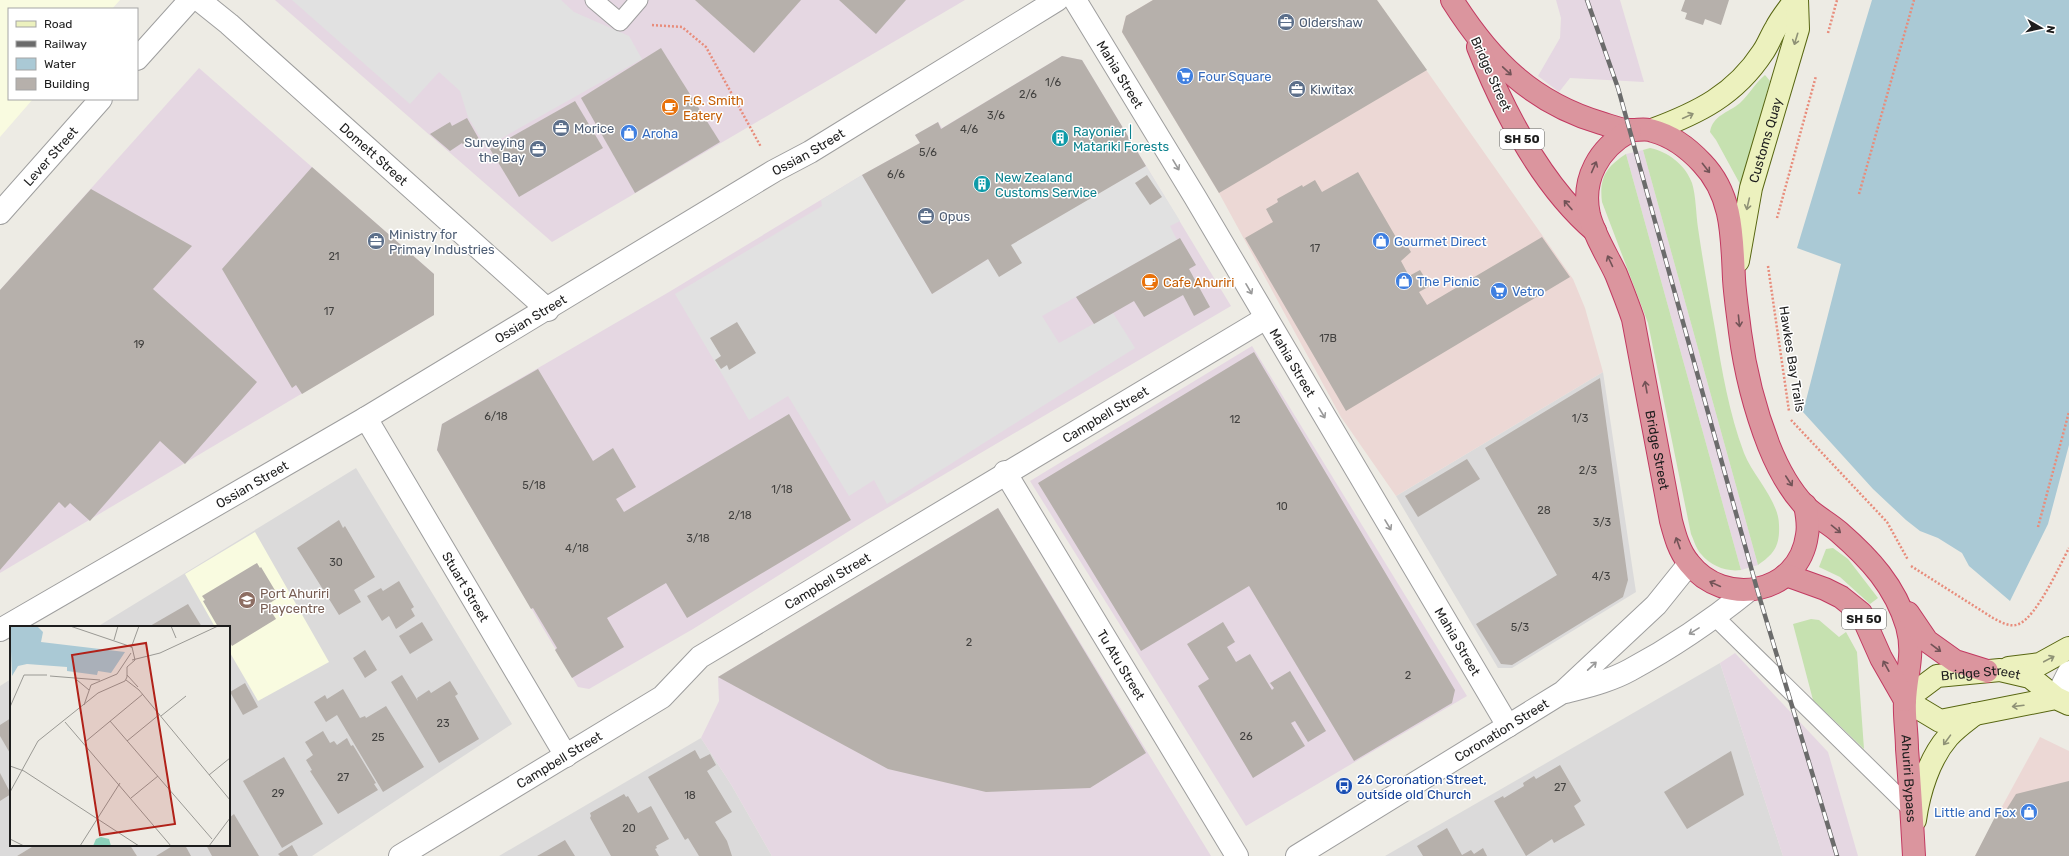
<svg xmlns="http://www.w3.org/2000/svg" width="2069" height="856" font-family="Rubik,sans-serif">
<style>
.residential{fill:#dbdada}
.commercial{fill:#ecd8d5}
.industrial{fill:#e5d7e2}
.education{fill:#f9fbe0}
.grass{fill:#c6e1b0}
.parking{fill:#e1e1e1}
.water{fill:#aac9d5}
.building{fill:#b6b0ab}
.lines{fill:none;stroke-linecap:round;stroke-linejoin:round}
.lane-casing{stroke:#9e9e9e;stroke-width:19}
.street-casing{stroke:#9e9e9e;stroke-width:24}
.secondary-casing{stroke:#586612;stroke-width:24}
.highway-casing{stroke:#c23a61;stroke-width:24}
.path{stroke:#e88c7b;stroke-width:2.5;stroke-dasharray:2 2;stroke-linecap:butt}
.lane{stroke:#fff;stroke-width:17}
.street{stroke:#fff;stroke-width:22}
.secondary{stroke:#ecf1be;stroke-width:22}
.highway{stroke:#db959e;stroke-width:22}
.rail-casing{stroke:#6b6b6b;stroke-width:4.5}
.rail{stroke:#fff;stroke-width:3;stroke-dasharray:9;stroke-linecap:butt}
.oneway{stroke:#8f9276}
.oneway2{stroke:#725357}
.oneway3{stroke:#999}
.labels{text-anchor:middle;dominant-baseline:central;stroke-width:3;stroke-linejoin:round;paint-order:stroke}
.number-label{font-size:11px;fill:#434240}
.shield{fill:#fff;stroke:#616161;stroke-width:1}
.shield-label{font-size:12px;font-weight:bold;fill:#1d1d1d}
.service-label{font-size:13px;fill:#4e5e75;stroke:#fff;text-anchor:start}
.street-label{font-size:13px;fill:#1d1d1d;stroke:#fff}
.shop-label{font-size:13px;fill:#366cbe;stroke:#fff;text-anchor:start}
.food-label{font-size:13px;fill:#c56008;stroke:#fff;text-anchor:start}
.culture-label{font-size:13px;fill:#0d838f;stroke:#fff;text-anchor:start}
.education-label{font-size:13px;fill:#785e54;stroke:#fff;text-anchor:start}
.transit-label{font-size:13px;fill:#164399;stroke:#fff;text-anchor:start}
.inset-road{fill:none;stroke:#9a9994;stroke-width:1}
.view{fill:#b12119;fill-opacity:0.15;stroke:#b12119;stroke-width:2}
.inset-edge{fill:none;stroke:#1d1d1d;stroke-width:2}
</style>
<rect width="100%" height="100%" fill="#edebe4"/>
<g class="residential">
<path d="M1603,372L1636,592L1512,668H1498L1396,496Z"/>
<path d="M356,468L512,724L312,856H137L130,845H229V627H97Z"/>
<path d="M1720,663L1783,856H1385Z"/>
<path d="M11,679V845H35L17,856H0V686Z"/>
<path d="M701,738L732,786L772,856H499Z"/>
</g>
<g class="commercial">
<path d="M1153,0H1377L1573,279L1585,308L1603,372L1396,496L1341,417L1219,193L1122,32L1126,16Z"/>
<path d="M2040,737L2069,751V856H1975Z"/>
</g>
<g class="industrial">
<path d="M275,0H965L552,242Z"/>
<path d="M1556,0H1620L1644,82L1570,78L1559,92L1538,76L1560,38L1561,18Z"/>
<path d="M1062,56L1082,60L1231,306L865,521L693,629L589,689L578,687L437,450L442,424L669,292L862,175L920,143L915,135L938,122L942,128Z"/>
<path d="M199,68L434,274V315L0,573V290Z"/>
<path d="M1643,150L1758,565L1741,570L1626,154Z"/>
<path d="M1252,346L1467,696L1246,826L1030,481Z"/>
<path d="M998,508L1211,856H772L732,786L701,738L719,701L718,677Z"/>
<path d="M1735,653L1828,752L1858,856H1783L1720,663Z"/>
</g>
<g class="education">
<path d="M0,0H120L112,9H9V99H33L0,137Z"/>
<path d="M255,532L329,662L258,701L229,651V627H215L185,574Z"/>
</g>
<g class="grass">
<path d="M1765,75L1770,81L1743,182L1740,184L1716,140L1710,132C1713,115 1728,113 1740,103C1750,94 1754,84 1765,75Z"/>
<path d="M1650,148C1668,152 1685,164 1692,183C1696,196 1696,214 1698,228C1703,262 1709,296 1715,329C1722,371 1729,413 1744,453C1753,476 1779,501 1779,525C1780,546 1774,554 1758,565L1643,150Z"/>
<path d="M1626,154L1741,570C1726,572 1711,566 1701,554C1696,549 1694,540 1691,534L1648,323L1602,202C1599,178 1606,167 1626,154Z"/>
<path d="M1833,548L1848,559L1878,598L1870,604L1840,577L1819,567L1826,549Z"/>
<path d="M1811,619L1819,620L1839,637L1846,632L1857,652L1864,749L1813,700L1793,624Z"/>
</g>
<g class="parking">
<path d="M292,0H561L574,12L629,36L642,59L486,147L468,117L460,91L439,72L410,104Z"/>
<path d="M1146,166L1180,221L1170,226L1177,240L1042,316L1059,343L1113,313L1135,348L887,504L874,480L849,496L788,396L749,420L675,294L822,206L821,200L862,175L932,294L1043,225Z"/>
</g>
<path class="water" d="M1872,0H2069V445L2048,524L2010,601L1969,566L1962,553L1938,538L1920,531L1906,520L1873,489L1803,412L1841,264L1797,248Z"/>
<g class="building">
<path d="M695,0H801L754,53Z"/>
<path d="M839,0H906L876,34Z"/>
<path d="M1153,0H1377L1427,70L1219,193L1122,32L1126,16Z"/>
<path d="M1685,0H1729L1721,25L1705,19L1703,25L1685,19L1687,13L1681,11Z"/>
<path d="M661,48L720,142L635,193L581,98Z"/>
<path d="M1062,56L1082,60L1146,166L1011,245L1022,263L999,277L988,259L932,294L862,175L920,143L915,135L938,122L941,129Z"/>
<path d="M575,101L603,148L519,197L490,149Z"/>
<path d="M467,118L479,139L465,147L462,143L450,151L430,134L450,122L452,126Z"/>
<path d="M312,167L434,274V315L302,394L296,385L292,388L222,269Z"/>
<path d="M1358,172L1397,239L1401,236L1411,252L1401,261L1409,276L1420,270L1430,286L1419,292L1427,305L1542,237L1570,277L1346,411L1245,238L1273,222L1266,209L1278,202L1277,199L1302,185L1303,187L1315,180L1322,192Z"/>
<path d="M1147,175L1162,197L1150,205L1135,183Z"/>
<path d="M91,189L192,246L153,289L257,382L185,464L160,441L90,521L70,503L65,508L59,502L0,570V290Z"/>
<path d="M1180,238L1196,265L1189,269L1210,307L1194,316L1183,295L1144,317L1134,301L1094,324L1076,297Z"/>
<path d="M737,322L756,353L729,370L727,365L721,369L715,360L721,356L710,338Z"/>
<path d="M1254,352L1455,690L1452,703L1354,761L1249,586L1141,651L1038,483Z"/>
<path d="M538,369L593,461L613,448L636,487L616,499L624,512L789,414L851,520L687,618L666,583L607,618L624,647L572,678L555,650L557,648L533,608L531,609L437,450L442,424Z"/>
<path d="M1600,378L1628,580L1623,597L1512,665L1501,664L1476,624L1557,575L1485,448Z"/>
<path d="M1467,459L1480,479L1418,517L1405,496Z"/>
<path d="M998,508L1146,753L1090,788L986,792L888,769L718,677Z"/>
<path d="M339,520L343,528L345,526L375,577L354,590L361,602L339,615L297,548Z"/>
<path d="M257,563L260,568L261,567L279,597L267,605L276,619L232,646L229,641V627H218L203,601L205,600L202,596Z"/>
<path d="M399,581L414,607L411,609L415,616L396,629L389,616L382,621L367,596L381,588L383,591Z"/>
<path d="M188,604L202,627H151L150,626Z"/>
<path d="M422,622L433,640L410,654L399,636Z"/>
<path d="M1223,622L1235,642L1227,647L1236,662L1250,654L1272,690L1274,688L1270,683L1290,671L1326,731L1308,742L1295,721L1291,723L1305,746L1253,778L1198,686L1209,679L1187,644Z"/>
<path d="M365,650L377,670L365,678L353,658Z"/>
<path d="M402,675L418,701L417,698L429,690L431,693L450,681L458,694L455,696L479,739L439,763L391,682Z"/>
<path d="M245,683L258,707L243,715L230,692Z"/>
<path d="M343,689L360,718L365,716L366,718L386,706L424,767L383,792L337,715L326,722L314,702L325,695L327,699Z"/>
<path d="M11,718V755L0,736V725Z"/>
<path d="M323,731L330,743L334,741L337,745L347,738L351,746L353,745L376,783L374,784L378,790L338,814L310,771L312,770L306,760L313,755L305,742Z"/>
<path d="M695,750L700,759L710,754L716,765L707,771L732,812L715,822L727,841L732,856H699L688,838L685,840L648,777Z"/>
<path d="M1731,751L1744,795L1687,829L1664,792Z"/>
<path d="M284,757L323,824L282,848L243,781Z"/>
<path d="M1560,765L1581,801L1574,806L1585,825L1554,843L1552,839L1526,856L1494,801L1503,796L1504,798L1524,786L1523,783L1534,776L1536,779Z"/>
<path d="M0,773L11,794L0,801Z"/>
<path d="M2069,781V856H1975L1997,813L2006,810L2016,794Z"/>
<path d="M624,794L626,797L628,796L638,813L651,806L669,839L656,846L657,848L655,849L659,856H611L590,818L591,816L590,813Z"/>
<path d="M234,814L259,856H212L206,845H229V818Z"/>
<path d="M1447,828L1462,855L1471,850L1474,854L1483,848L1487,856H1423L1417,846Z"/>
<path d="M565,840L575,856H537L546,851Z"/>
<path d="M35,845H130L137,856H17Z"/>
<path d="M174,845H185L191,856H156Z"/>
<path d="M292,845L298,856H280L278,854Z"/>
</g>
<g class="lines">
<defs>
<g id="lane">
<path d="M594,0L620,22L639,0"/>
<path d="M1715,617L1911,809"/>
</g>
<g id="street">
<path id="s1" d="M199,0L229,24L548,310"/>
<path id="s2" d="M1075,0L1195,197L1508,726"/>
<path d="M137,59L190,0"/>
<path id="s3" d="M0,213L101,99"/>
<path id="s4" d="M366,418L566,756"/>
<path id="s5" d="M1005,472L1237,856"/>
<path id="s6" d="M0,630L366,418L774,171L810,152L1057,0"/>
<path d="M1566,692C1588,686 1610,681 1630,670C1671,648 1712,620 1748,591"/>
<path d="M2056,698L2069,672"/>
<path id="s7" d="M400,856L662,697L700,657L1266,318"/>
<path id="s8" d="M1297,856L1563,692L1656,605L1689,564"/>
</g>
<g id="secondary">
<path d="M1652,130C1698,113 1735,95 1763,52C1768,45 1771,36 1776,28C1781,18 1789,9 1795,0"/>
<path id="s9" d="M1738,261L1751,188L1798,29L1797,0"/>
<path d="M2009,668L2040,664L2069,648"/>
<path id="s10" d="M2056,698L1940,721L1905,700L1937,676L2000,670L2030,677L2056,698L2069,704"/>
<path d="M1915,820C1919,792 1929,759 1948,737C1956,728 1966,721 1975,714"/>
</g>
<g id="highway">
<path id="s11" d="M1452,0C1490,60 1531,102 1601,123C1611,126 1622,131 1632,130C1639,130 1647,128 1653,131C1672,136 1689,149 1702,163C1733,195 1732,237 1734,279C1735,296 1738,315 1740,332C1745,371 1755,410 1769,446C1777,466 1790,490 1805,506C1815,516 1829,523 1839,532C1870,559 1895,586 1907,626C1915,655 1906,673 1905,701C1904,716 1907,733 1907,749C1910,785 1912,820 1914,856"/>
<path d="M1478,47C1504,112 1541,185 1595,231"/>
<path id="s12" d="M1630,131C1599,148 1581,179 1589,215C1594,235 1607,255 1616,274C1622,289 1628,304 1633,319L1671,521C1675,536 1679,551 1689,563C1724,608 1799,595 1807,535C1809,525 1807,515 1805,505"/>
<path d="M1786,575L1825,589L1841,597L1861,613L1881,658L1905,700"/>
<path d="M1908,613L1927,641L1955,661L1987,671"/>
</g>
</defs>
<use href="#lane" class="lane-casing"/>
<use href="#street" class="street-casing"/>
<use href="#secondary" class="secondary-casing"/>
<use href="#highway" class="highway-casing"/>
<g class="path">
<path d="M652,25L682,27L706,47L761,147"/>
<path d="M1828,33L1837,0"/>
<path d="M1859,194L1914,0"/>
<path d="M1777,218L1816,76"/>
<path d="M1768,266L1789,411"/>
<path d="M1791,420L1887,522L1908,560"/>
<path d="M2038,527L2069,412"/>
<path d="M1911,566L1993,618C2001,622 2010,628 2019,624C2037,616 2059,567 2069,548"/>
</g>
<use href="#lane" class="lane"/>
<use href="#street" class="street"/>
<use href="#secondary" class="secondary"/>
<use href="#highway" class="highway"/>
<defs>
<path id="rail" d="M1587,0L1618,88L1757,589L1837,856"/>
</defs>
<use href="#rail" class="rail-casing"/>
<use href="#rail" class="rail"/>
</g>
<defs><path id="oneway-shaft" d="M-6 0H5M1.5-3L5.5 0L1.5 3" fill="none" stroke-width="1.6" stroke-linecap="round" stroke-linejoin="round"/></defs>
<g class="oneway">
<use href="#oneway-shaft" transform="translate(1796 39) rotate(107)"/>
<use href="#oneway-shaft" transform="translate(1688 116) rotate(-25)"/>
<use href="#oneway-shaft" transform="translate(1748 204) rotate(103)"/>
<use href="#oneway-shaft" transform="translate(2049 659) rotate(-28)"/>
<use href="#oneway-shaft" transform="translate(2018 706) rotate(173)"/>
<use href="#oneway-shaft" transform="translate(1947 740) rotate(126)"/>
</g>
<g class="oneway2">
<use href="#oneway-shaft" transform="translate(1507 71) rotate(43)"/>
<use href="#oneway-shaft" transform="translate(1594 167) rotate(-66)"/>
<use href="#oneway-shaft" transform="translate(1706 168) rotate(52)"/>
<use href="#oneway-shaft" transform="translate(1568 205) rotate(-131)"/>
<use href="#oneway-shaft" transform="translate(1610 261) rotate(-115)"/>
<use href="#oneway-shaft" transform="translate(1739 321) rotate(84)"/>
<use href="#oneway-shaft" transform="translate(1646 387) rotate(-100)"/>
<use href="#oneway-shaft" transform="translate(1789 481) rotate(57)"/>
<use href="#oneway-shaft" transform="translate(1836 529) rotate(39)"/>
<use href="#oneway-shaft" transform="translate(1678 543) rotate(-110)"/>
<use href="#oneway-shaft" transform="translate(1715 584) rotate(-155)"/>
<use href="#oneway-shaft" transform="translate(1936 648) rotate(37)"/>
<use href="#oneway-shaft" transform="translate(1886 666) rotate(-119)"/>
</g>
<g class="oneway3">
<use href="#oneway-shaft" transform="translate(1176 165) rotate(59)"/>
<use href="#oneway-shaft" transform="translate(1249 289) rotate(60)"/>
<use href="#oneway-shaft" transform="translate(1322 413) rotate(59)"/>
<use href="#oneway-shaft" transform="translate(1388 525) rotate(59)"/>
<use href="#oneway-shaft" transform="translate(1694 631) rotate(148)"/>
<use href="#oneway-shaft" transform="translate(1592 666) rotate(-43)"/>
</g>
<defs>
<symbol id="office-disc" viewBox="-11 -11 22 22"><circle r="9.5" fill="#5c6f8a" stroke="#fff"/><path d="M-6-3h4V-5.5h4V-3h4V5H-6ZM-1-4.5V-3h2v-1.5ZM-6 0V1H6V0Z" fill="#fff"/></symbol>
<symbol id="supermarket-disc" viewBox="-11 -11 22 22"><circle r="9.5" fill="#3f7fe0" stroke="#fff"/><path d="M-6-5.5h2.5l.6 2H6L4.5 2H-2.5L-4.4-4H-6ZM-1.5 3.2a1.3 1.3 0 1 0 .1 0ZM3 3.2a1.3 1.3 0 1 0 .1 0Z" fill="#fff"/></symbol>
<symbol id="cafe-disc" viewBox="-11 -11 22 22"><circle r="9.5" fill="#e8710a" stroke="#fff"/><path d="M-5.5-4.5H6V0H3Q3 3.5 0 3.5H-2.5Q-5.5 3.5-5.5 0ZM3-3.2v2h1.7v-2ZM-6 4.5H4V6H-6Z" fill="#fff"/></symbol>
<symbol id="shop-disc" viewBox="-11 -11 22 22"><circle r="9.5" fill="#3f7fe0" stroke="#fff"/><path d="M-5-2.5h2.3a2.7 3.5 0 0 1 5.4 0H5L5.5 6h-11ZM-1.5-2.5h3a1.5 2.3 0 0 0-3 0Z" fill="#fff"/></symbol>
<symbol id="building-disc" viewBox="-11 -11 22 22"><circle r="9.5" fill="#0f9aa8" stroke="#fff"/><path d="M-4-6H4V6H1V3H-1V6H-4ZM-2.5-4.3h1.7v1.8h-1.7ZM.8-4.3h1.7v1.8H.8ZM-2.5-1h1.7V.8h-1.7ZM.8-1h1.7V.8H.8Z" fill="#fff"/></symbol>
<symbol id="school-disc" viewBox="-11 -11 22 22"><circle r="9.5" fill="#8d6e63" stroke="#fff"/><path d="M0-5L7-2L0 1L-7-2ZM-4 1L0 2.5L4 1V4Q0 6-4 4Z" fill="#fff"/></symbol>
<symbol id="bus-disc" viewBox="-11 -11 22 22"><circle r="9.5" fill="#1a4fb4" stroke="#fff"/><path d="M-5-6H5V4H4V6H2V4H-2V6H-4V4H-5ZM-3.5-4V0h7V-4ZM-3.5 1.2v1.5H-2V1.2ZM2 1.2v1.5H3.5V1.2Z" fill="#fff"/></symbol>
</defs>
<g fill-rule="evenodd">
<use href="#office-disc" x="1276" y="12" width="20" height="20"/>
<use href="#supermarket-disc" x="1175" y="66" width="20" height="20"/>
<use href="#office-disc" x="1287" y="79" width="20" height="20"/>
<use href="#cafe-disc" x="660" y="97" width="20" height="20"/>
<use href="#office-disc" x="551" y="118" width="20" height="20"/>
<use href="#shop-disc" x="619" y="123" width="20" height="20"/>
<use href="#building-disc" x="1050" y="128" width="20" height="20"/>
<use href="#office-disc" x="528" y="139" width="20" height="20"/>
<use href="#building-disc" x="972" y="174" width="20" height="20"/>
<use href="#office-disc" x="916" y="206" width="20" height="20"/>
<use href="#office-disc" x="366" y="231" width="20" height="20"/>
<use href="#shop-disc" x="1371" y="231" width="20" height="20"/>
<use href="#shop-disc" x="1394" y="271" width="20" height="20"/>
<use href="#cafe-disc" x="1140" y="272" width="20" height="20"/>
<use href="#supermarket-disc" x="1489" y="281" width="20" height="20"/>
<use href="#school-disc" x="237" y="590" width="20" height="20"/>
<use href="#bus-disc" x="1334" y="776" width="20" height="20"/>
<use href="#shop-disc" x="2019" y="802" width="20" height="20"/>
</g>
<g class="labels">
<g class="number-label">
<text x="1053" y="82">1/6</text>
<text x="1028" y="94">2/6</text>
<text x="996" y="115">3/6</text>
<text x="969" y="129">4/6</text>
<text x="928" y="152">5/6</text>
<text x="896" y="174">6/6</text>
<text x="1315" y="248">17</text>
<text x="334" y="256">21</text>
<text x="329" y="311">17</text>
<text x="1328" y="338">17B</text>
<text x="139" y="344">19</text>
<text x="496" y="416">6/18</text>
<text x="1580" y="418">1/3</text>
<text x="1235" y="419">12</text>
<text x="1588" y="470">2/3</text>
<text x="534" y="485">5/18</text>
<text x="782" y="489">1/18</text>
<text x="1282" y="506">10</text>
<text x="1544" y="510">28</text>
<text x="740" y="515">2/18</text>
<text x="1602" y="522">3/3</text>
<text x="698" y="538">3/18</text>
<text x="577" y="548">4/18</text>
<text x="336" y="562">30</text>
<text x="1601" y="576">4/3</text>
<text x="1520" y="627">5/3</text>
<text x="969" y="642">2</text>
<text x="1408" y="675">2</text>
<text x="443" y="723">23</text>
<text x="1246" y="736">26</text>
<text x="378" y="737">25</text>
<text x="343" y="777">27</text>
<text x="1560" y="787">27</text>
<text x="278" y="793">29</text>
<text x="690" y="795">18</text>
<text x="629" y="828">20</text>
</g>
<g class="shield">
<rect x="1500" y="129" width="44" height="20" rx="3"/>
<rect x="1842" y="609" width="44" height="20" rx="3"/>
</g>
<g class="shield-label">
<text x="1522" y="139">SH 50</text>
<text x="1864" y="619">SH 50</text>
</g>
<g class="service-label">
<text x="1299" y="22">Oldershaw</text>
<text x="1310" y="89">Kiwitax</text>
<text x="574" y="128">Morice</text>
<text x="525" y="142" text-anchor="end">Surveying<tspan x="525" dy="15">the Bay</tspan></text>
<text x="939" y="216">Opus</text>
<text x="389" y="234">Ministry for<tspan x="389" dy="15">Primay Industries</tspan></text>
</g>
<g class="street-label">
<text stroke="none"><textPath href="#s2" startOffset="87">Mahia Street</textPath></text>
<text transform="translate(1491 74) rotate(66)">Bridge Street</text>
<text stroke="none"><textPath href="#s9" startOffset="124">Customs Quay</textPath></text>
<text stroke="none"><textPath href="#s6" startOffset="939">Ossian Street</textPath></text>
<text stroke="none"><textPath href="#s1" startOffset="233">Domett Street</textPath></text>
<text stroke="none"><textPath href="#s3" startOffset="76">Lever Street</textPath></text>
<text stroke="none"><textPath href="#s6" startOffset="615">Ossian Street</textPath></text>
<text transform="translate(1792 359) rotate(81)">Hawkes Bay Trails</text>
<text stroke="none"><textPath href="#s2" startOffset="423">Mahia Street</textPath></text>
<text stroke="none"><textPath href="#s7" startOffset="834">Campbell Street</textPath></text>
<text stroke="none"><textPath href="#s12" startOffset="347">Bridge Street</textPath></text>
<text stroke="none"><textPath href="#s6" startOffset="291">Ossian Street</textPath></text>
<text stroke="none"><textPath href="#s7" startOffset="510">Campbell Street</textPath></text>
<text stroke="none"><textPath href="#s4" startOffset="196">Stuart Street</textPath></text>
<text stroke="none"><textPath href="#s2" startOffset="747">Mahia Street</textPath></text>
<text stroke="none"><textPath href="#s5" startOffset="225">Tu Atu Street</textPath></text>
<text stroke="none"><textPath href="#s10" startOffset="243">Bridge Street</textPath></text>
<text stroke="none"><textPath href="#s8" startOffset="240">Coronation Street</textPath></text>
<text stroke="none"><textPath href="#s7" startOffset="186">Campbell Street</textPath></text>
<text stroke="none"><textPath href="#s11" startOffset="989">Ahuriri Bypass</textPath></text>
</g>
<g class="shop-label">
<text x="1198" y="76">Four Square</text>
<text x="642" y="133">Aroha</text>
<text x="1394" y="241">Gourmet Direct</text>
<text x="1417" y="281">The Picnic</text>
<text x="1512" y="291">Vetro</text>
<text x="2016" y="812" text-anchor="end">Little and Fox</text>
</g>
<g class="food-label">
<text x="683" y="100">F.G. Smith<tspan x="683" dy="15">Eatery</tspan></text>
<text x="1163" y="282">Cafe Ahuriri</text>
</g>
<g class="culture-label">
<text x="1073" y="131">Rayonier |<tspan x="1073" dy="15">Matariki Forests</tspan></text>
<text x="995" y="177">New Zealand<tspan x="995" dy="15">Customs Service</tspan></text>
</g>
<g class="education-label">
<text x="260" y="593">Port Ahuriri<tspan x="260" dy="15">Playcentre</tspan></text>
</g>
<g class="transit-label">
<text x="1357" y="779">26 Coronation Street,<tspan x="1357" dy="15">outside old Church</tspan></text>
</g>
</g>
<g transform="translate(10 626)">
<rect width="220" height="220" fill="#edebe4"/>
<path d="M91,211L99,213L101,220H83L86,213Z" fill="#8cd2bb"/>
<path d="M0,0H27L33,6L31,16L115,26L101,47L88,45L87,49L57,45V41L17,38L8,40L2,50Z" fill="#aac9d5"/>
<path class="inset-road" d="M60,0L122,21M161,0L166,12M104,14L108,0M122,21L125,34M121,22L129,0M122,34L150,27L208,0M117,49L128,61M40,50L90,54M67,54L79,64M116,54L129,64L220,174M74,79L81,59L107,48L121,27M0,81L14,49H37M151,90L176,70M100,95L202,213M55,96L161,220M117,115L150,88M75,116L133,68M0,140L14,145L129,220M199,149L220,132M0,166L28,115L88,67L115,55L117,51V41L125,34M121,172L148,150M0,213L14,220M70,220L110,157M199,220L220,192"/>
<path class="view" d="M136,17L165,198L90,209L62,29Z"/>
<rect width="220" height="220" class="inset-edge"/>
</g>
<rect x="8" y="8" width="130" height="92" fill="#ffffff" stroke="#a5a5a5"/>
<rect x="16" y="21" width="20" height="6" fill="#ecf1be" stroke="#a5a5a5"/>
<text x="44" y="28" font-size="12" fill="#1d1d1d">Road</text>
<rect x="16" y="41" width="20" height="6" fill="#6b6b6b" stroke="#a5a5a5"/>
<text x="44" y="48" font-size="12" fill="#1d1d1d">Railway</text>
<rect x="16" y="58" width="20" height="12" fill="#aac9d5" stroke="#a5a5a5"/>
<text x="44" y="68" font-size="12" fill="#1d1d1d">Water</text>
<rect x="16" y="78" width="20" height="12" fill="#b6b0ab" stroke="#a5a5a5"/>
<text x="44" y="88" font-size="12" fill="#1d1d1d">Building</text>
<g transform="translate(2041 28) rotate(99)" stroke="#ffffff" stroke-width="3" paint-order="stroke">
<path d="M0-3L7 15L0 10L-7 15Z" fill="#1d1d1d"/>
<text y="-6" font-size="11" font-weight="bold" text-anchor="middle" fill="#1d1d1d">N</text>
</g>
</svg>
